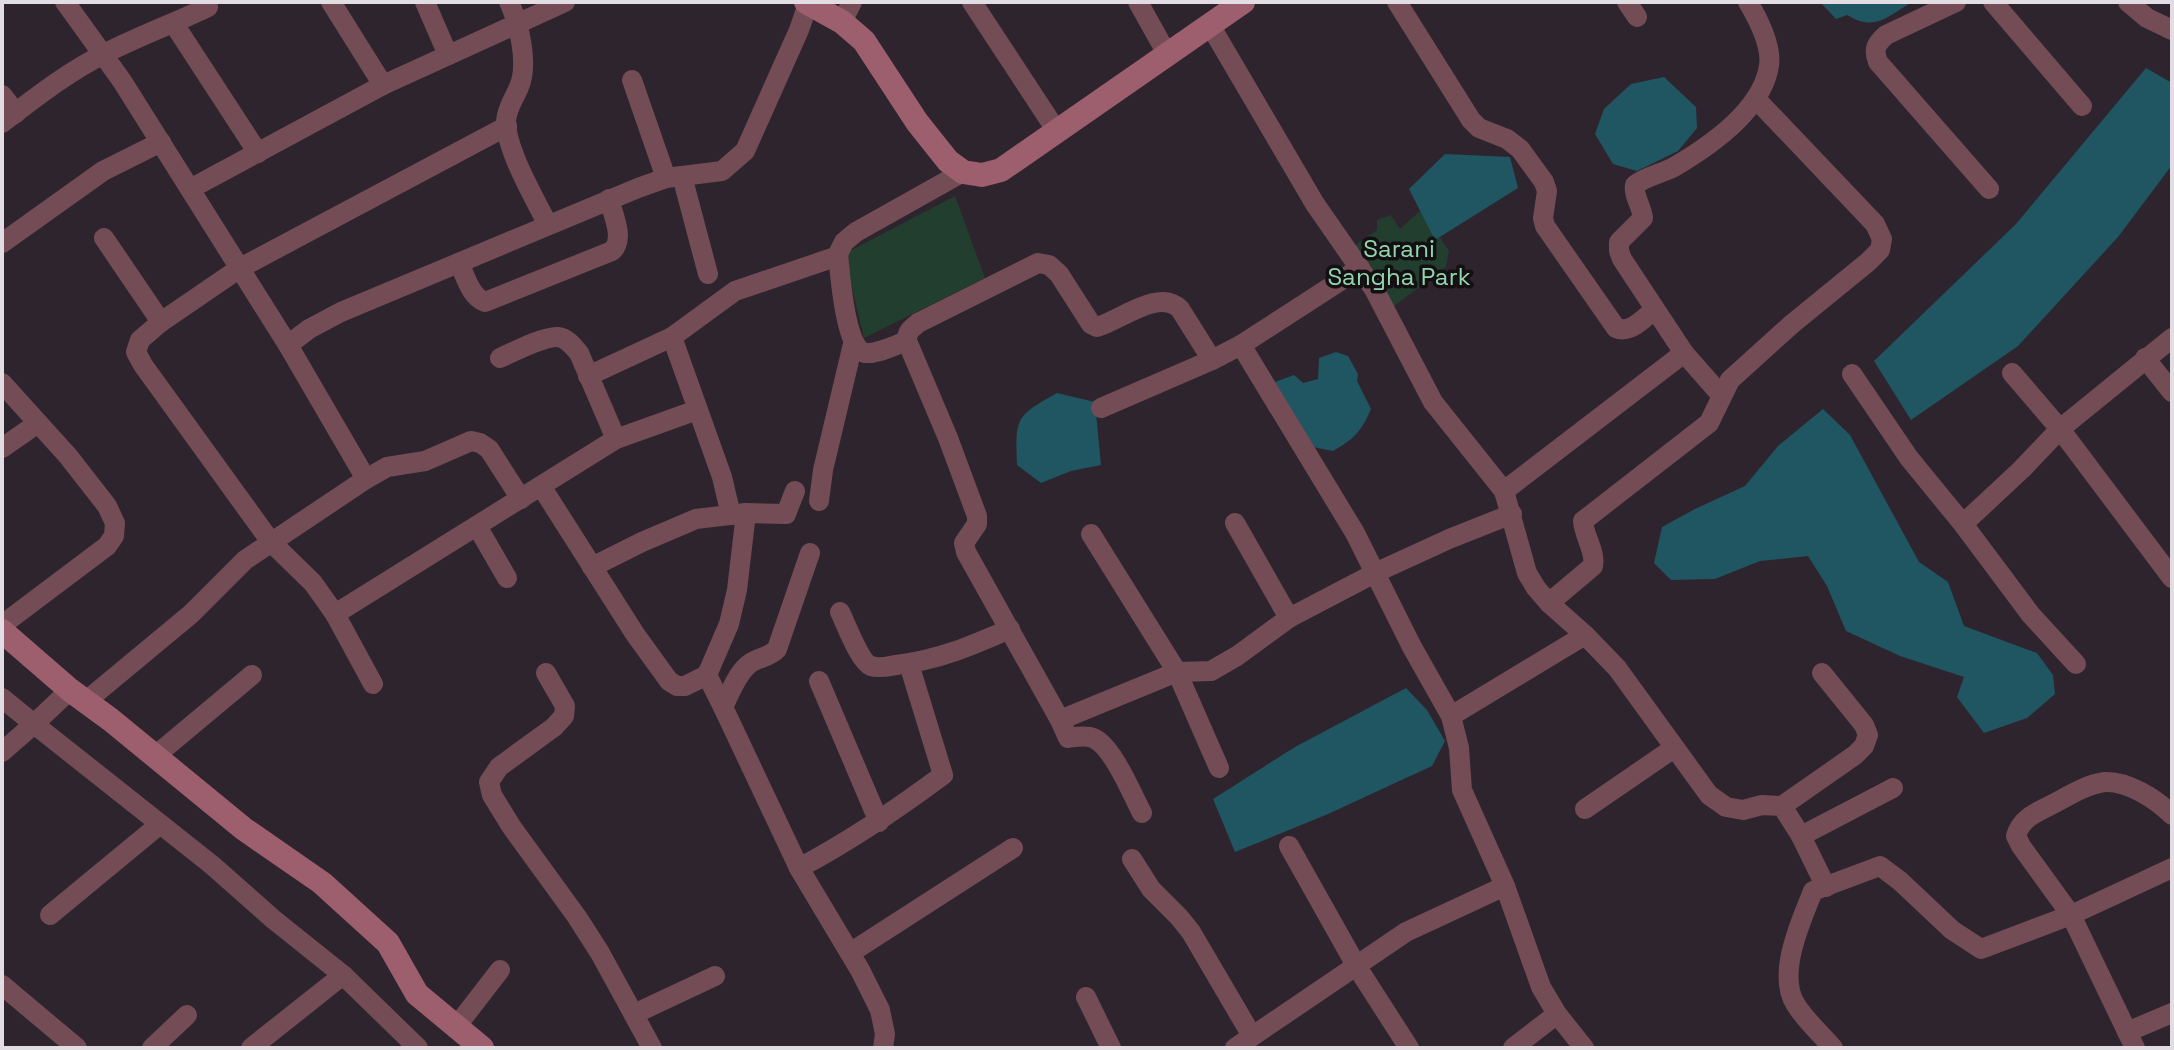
<svg xmlns="http://www.w3.org/2000/svg" width="2174" height="1050" font-family="'Space Grotesk',sans-serif">
<style>
.green{fill:#223e2e}
.water{fill:#1f5662}
.lines{fill:none;stroke-linecap:round;stroke-linejoin:round}
.street{stroke:#734c55;stroke-width:20}
.secondary{stroke:#9d5f6e;stroke-width:24}
.labels{text-anchor:middle;dominant-baseline:central;stroke-width:7;stroke-linejoin:round;paint-order:stroke}
.park-label{font-size:24px;fill:#92d6ad;stroke:#130f13}
</style>
<rect width="100%" height="100%" fill="#2e242e"/>
<g class="green">
<path d="M955,196L985,278L864,338L844,254Z"/>
<path d="M1420,211L1427,218L1449,251L1446,267L1390,309L1351,248L1377,230V220L1391,215L1400,229Z"/>
</g>
<g class="water">
<path d="M1820,2H1912C1887,17 1875,32 1847,15L1836,19Z"/>
<path d="M2146,68L2172,83V165L2118,237L2018,346L1911,420L1874,361L2016,224Z"/>
<path d="M1664,77L1696,107L1697,128L1678,151L1637,171L1613,164L1595,134L1604,109L1631,84Z"/>
<path d="M1445,154L1510,157L1518,188L1435,240L1409,189Z"/>
<path d="M1336,352L1348,356L1358,374L1357,381L1371,409C1361,432 1354,439 1333,451L1313,447L1275,382L1294,375L1303,383L1318,379L1319,358Z"/>
<path d="M1057,393L1095,402L1101,465L1071,471L1041,483L1017,465C1015,417 1016,416 1057,393Z"/>
<path d="M1823,409L1850,435L1919,562L1948,582L1964,626L2037,653L2053,675L2055,694L2027,718L1984,733L1957,697L1964,677L1900,656L1846,631L1827,586L1808,556L1760,561L1715,579L1671,580L1654,563L1662,527L1695,509L1745,486L1778,446Z"/>
<path d="M1406,688L1427,710L1445,741L1432,766L1328,814L1235,852L1213,799L1295,747Z"/>
</g>
<g class="lines">
<g class="street">
<path d="M65,2L122,81L288,345L309,329L341,312L638,188L666,178L722,171L745,151L799,30L808,4"/>
<path d="M331,2L383,85"/>
<path d="M425,2L448,55"/>
<path d="M509,2C519,23 529,64 519,87C514,99 507,108 506,121C506,150 535,199 548,225"/>
<path d="M972,2L1056,130"/>
<path d="M1138,2L1167,54"/>
<path d="M1397,2L1471,120L1479,128L1507,139L1520,149L1544,182L1547,191L1543,218L1545,226L1616,328C1630,334 1643,319 1654,310"/>
<path d="M1627,2L1637,17"/>
<path d="M1956,2L1886,35C1876,44 1873,49 1878,62L1989,189"/>
<path d="M1993,2L2082,106"/>
<path d="M2128,2L2147,18L2172,30"/>
<path d="M842,22L852,2"/>
<path d="M174,24L258,153"/>
<path d="M1210,25L1315,204L1374,289L1433,402L1504,491L1684,353L1622,259L1619,251V242L1643,218C1642,207 1633,195 1635,185C1646,176 1661,174 1674,167C1710,146 1762,110 1769,66C1772,45 1758,19 1748,2"/>
<path d="M632,80L666,178"/>
<path d="M2,95L16,113"/>
<path d="M2,123C35,98 69,71 106,53C139,36 175,23 208,7L205,2"/>
<path d="M682,176L708,274"/>
<path d="M190,189L383,85L565,2"/>
<path d="M104,238L161,322"/>
<path d="M2,243L103,171L161,142"/>
<path d="M459,263C466,277 470,296 485,302L612,251C625,239 613,215 609,199"/>
<path d="M672,337L722,477L731,515"/>
<path d="M907,341C895,345 878,354 865,353C845,350 840,272 838,254L844,242L856,232L963,172"/>
<path d="M1684,353L1721,395"/>
<path d="M500,358C513,352 544,336 558,337C567,338 573,346 579,353L616,439"/>
<path d="M2145,358L2172,392"/>
<path d="M2012,373L2060,429L2172,578"/>
<path d="M1852,374L1909,458L1963,524L2031,615L2076,664"/>
<path d="M588,376L672,337L735,291L838,256"/>
<path d="M2,383L68,456L107,506L115,523L114,536L107,546L2,625"/>
<path d="M1101,408L1212,360L1241,345"/>
<path d="M2,448L38,423"/>
<path d="M366,479L387,467L425,461L471,441L480,443L489,449L521,499"/>
<path d="M541,486L635,634L669,681L677,686H685L707,675"/>
<path d="M1504,491L1527,573L1536,588L1549,603L1585,635L1617,668L1709,795L1726,807L1743,810L1762,805L1782,806L1801,836L1826,887"/>
<path d="M819,501L823,470L853,344"/>
<path d="M1235,523L1289,618"/>
<path d="M1963,524L2022,469L2060,429L2172,338"/>
<path d="M477,526L507,578"/>
<path d="M1091,534L1177,672L1211,671L1237,656L1289,618L1377,572L1449,539L1512,514"/>
<path d="M810,553L777,649C769,658 757,657 748,665C736,675 730,694 723,707L799,868C850,841 896,810 943,775L909,664"/>
<path d="M592,567L642,542L696,519L746,513L786,514L795,491"/>
<path d="M1549,603L1593,566C1596,551 1584,537 1583,521L1709,423L1730,380L1792,324L1868,262L1880,250L1882,239L1875,224L1756,99"/>
<path d="M840,612C846,624 860,662 871,666C879,669 889,666 896,665C939,660 971,646 1010,629"/>
<path d="M335,614L616,439L697,410"/>
<path d="M546,673L565,706L564,716L554,727L499,767L489,782L492,795L511,826L577,917L600,953L652,1048"/>
<path d="M819,681L879,822"/>
<path d="M373,684L335,614L313,583L271,542L143,365L136,352L140,340L161,322L240,268L507,126"/>
<path d="M2,698L34,724L70,690"/>
<path d="M85,702L191,614L245,560L366,479L288,345"/>
<path d="M723,707L707,675L729,624L737,590L746,513"/>
<path d="M1451,716L1585,635"/>
<path d="M1060,720L1177,672L1219,768"/>
<path d="M2,752L34,724L212,865L273,919L343,975L418,1048"/>
<path d="M155,756L252,675"/>
<path d="M1782,806L1855,755L1864,746L1868,735L1864,725L1822,673"/>
<path d="M1585,809L1674,748"/>
<path d="M1142,813C1132,794 1112,745 1093,738C1086,735 1075,737 1068,738L1060,720L966,552L964,543L977,524V516L948,438L907,341C907,331 911,329 918,323L1038,263L1049,265L1059,274L1091,324L1097,327C1121,320 1159,288 1180,309L1212,360"/>
<path d="M1801,836L1893,788"/>
<path d="M1289,846L1357,967L1409,1048"/>
<path d="M1132,859L1151,889L1179,917L1191,932L1252,1036"/>
<path d="M799,868L860,970L880,1010L885,1034L883,1048"/>
<path d="M1505,886L1541,987L1557,1014L1584,1048"/>
<path d="M50,915L159,825"/>
<path d="M850,953L1013,848"/>
<path d="M2,985L77,1048"/>
<path d="M1086,997L1111,1048"/>
<path d="M634,1014L715,976"/>
<path d="M456,1027L500,970"/>
<path d="M2127,1032L2172,1013"/>
<path d="M152,1048L187,1015"/>
<path d="M251,1048L343,975"/>
<path d="M1235,1048L1406,932L1505,886L1462,790L1459,748L1451,716L1412,647L1355,533L1241,345L1360,268"/>
<path d="M1513,1048L1557,1014"/>
<path d="M1833,1048C1821,1034 1806,1021 1796,1005C1776,975 1801,921 1813,891L1880,866L1900,881L1952,930L1981,949L2071,915L2172,868"/>
<path d="M2135,1048L2071,915L2021,846L2016,836C2021,818 2037,812 2053,804C2068,796 2087,784 2105,782C2128,781 2156,799 2172,815"/>
</g>
<g class="secondary">
<path d="M806,2L842,22L864,41L917,122L948,161L963,172L982,175L1001,170L1243,2"/>
<path d="M2,631L70,690L111,720L244,829L322,883L388,943L417,994L482,1048"/>
</g>
</g>
<g class="labels">
<g class="park-label">
<text x="1399" y="248">Sarani<tspan x="1399" dy="28">Sangha Park</tspan></text>
</g>
</g>
<rect width="2174" height="1050" fill="none" stroke="#e2dce3" stroke-width="8"/>
</svg>
